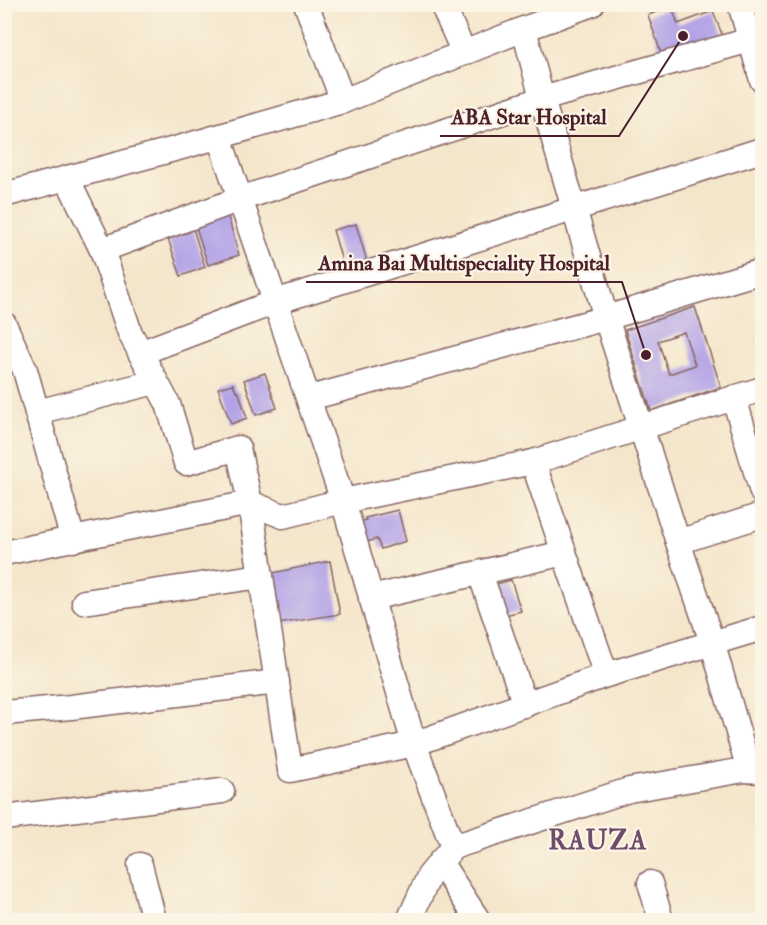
<svg xmlns="http://www.w3.org/2000/svg" width="767" height="925" font-family="'IM FELL Double Pica',serif">
<style>
.building{fill:#b1a1e6;fill-rule:evenodd}
.lines{fill:none;stroke-linecap:round;stroke-linejoin:round}
.minor-casing{stroke:#866563;stroke-width:27}
.minor{stroke:#fff;stroke-width:24}
.labels{text-anchor:middle;dominant-baseline:central;stroke-width:4.5;stroke-linejoin:round;paint-order:stroke}
.district-label{font-size:26px;font-weight:bold;letter-spacing:1.5px;fill:#6e4c6c;stroke:#fcf5e5}
.leader{fill:none;stroke:#4a1f2b;stroke-width:2}
.callout-dot{fill:#4a1f2b;stroke:#fcf5e5;stroke-width:2}
.callout-label{font-size:21px;text-anchor:middle;font-weight:bold;fill:#4a1f2b;stroke:#fcf5e5;stroke-width:4.5;stroke-linejoin:round;paint-order:stroke}
</style>
<rect width="100%" height="100%" fill="#fcf5e5"/>
<filter id="ink" filterUnits="userSpaceOnUse"><feTurbulence type="fractalNoise" baseFrequency=".0167" numOctaves="2"/><feDisplacementMap in="SourceGraphic" scale="12" xChannelSelector="R" yChannelSelector="G"/><feConvolveMatrix kernelMatrix="1 2 1 2 8 2 1 2 1" color-interpolation-filters="sRGB"/></filter>
<filter id="wash" filterUnits="userSpaceOnUse"><feTurbulence type="fractalNoise" baseFrequency=".008" numOctaves="4" result="noise"/><feDisplacementMap in="SourceGraphic" scale="24" xChannelSelector="R" yChannelSelector="G"/><feGaussianBlur stdDeviation="1.35" result="paint"/><feColorMatrix in="noise" values="0 0 0 0 0 0 0 0 0 0 0 0 0 0 0 0 0 1.4 0 .05"/><feComposite in="paint" operator="in"/></filter>
<g filter="url(#wash)">
<rect width="100%" height="100%" fill="#f4e6cb"/>
<g id="blocks">
<g class="building">
<path d="M672,7L678,24L713,11L723,37L663,59L648,15Z"/>
<path d="M227,213L239,255L208,265L195,224Z"/>
<path d="M356,224L369,268L346,275L333,230Z"/>
<path d="M192,225L205,267L181,276L168,239L189,232L187,227Z"/>
<path d="M695,307L721,387L651,411L625,330ZM684,332L695,365L669,374L658,341Z"/>
<path d="M265,373L277,408L256,415L244,380Z"/>
<path d="M233,384L236,391L239,393L247,418L231,424L218,388Z"/>
<path d="M398,510L406,541L381,549L377,539L360,544L354,524L366,520L365,518Z"/>
<path d="M330,561L340,614L278,624L268,574Z"/>
<path d="M511,580L521,611L498,617L489,586Z"/>
</g>
</g>
</g>
<g filter="url(#ink)">
<use href="#blocks" fill-opacity="0" stroke="#866563" stroke-width="1.5"/>
<g class="lines">
<defs>
<g id="minor">
<path d="M306,4L343,101"/>
<path d="M442,4L464,53"/>
<path d="M740,4L762,80"/>
<path d="M524,29L542,99L606,318L678,542L712,642L749,770"/>
<path d="M219,137L343,501L414,744L453,847"/>
<path d="M67,178L102,250L130,333L168,404L186,463L238,448L250,503L290,770L414,744L606,675L762,628"/>
<path d="M4,195L182,147L343,101L524,29L592,4"/>
<path d="M102,250L240,199L542,99L750,40"/>
<path d="M4,324L25,370L73,540"/>
<path d="M140,353L275,302L762,150"/>
<path d="M734,398L762,492"/>
<path d="M309,399L317,396L606,318L762,271"/>
<path d="M37,412L155,382"/>
<path d="M533,462L606,675"/>
<path d="M678,542L762,515"/>
<path d="M4,553L250,503L283,516L343,501L533,462L762,389"/>
<path d="M480,573L525,705"/>
<path d="M371,598L564,553"/>
<path d="M84,602L261,576"/>
<path d="M4,713L71,707L277,682"/>
<path d="M4,818L222,791"/>
<path d="M440,862L478,920"/>
<path d="M140,865L154,920"/>
<path d="M650,883L661,920"/>
<path d="M409,920L429,876L453,847L629,790L744,770L762,771"/>
</g>
</defs>
<use href="#minor" class="minor-casing"/>
<use href="#minor" class="minor"/>
</g>
</g>
<g class="labels">
<g class="district-label">
<text x="598" y="841">RAUZA</text>
</g>
</g>
<path class="leader" d="M683 36L619 136H440M646 355L622 282H306"/>
<g class="callout-dot">
<circle cx="683" cy="36" r="6"/>
<circle cx="646" cy="355" r="6"/>
</g>
<g class="callout-label">
<text x="529" y="124">ABA Star Hospital</text>
<text x="464" y="270">Amina Bai Multispeciality Hospital</text>
</g>
<rect width="767" height="925" fill="none" stroke="#fcf5e5" stroke-width="24"/>
</svg>
